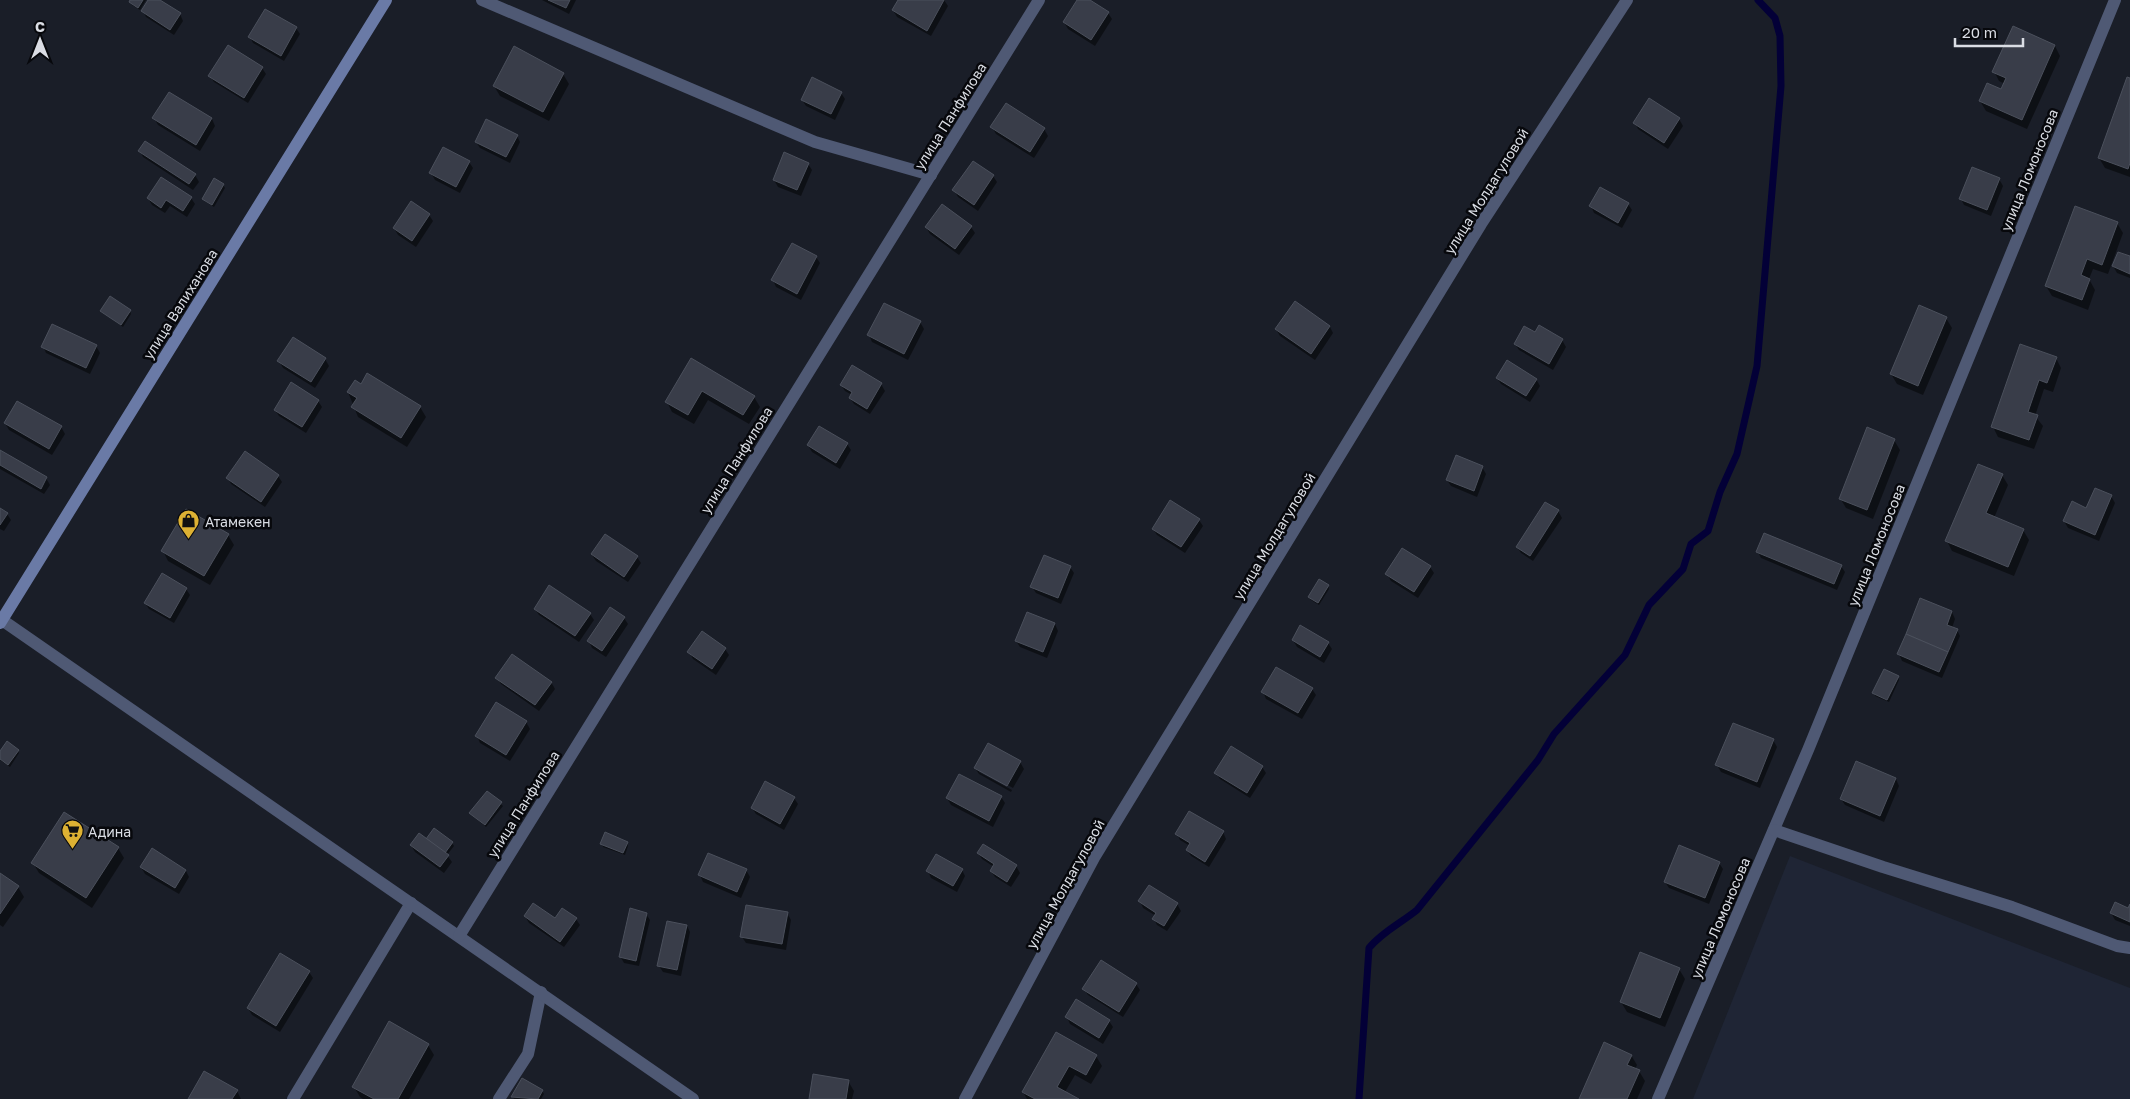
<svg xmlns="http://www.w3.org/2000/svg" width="2130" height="1099" font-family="'Golos Text',sans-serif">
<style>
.built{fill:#1f2535}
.shadow{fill:#0007}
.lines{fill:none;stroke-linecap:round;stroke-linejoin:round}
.stream{stroke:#030037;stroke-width:7}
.building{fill:#393d49;stroke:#4b505c}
.service{stroke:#4f5974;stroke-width:12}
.minor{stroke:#4f5974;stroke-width:12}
.secondary{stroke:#6a7aa6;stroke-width:12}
.labels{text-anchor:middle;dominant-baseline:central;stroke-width:5;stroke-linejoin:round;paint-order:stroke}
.street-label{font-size:14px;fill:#dadde4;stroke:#07080c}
.poi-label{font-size:14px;fill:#dadde4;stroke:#07080c;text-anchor:start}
</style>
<rect width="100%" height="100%" fill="#1a1e28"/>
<path class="built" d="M1790,856L2130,988V1099H1693Z"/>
<g class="shadow">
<path d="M131,0H146L140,10L132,5Z"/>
<path d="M150,0H158L180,14L183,21L174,35L146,17L143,11Z"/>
<path d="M542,0H576L569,14Z"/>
<path d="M899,0H944L948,6L931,36L897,17L893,10Z"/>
<path d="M1079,0H1088L1108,13L1112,19L1095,46L1068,29L1064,22Z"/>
<path d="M296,28L300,34L284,61L253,43L250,37Z"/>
<path d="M2055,46L2060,56L2027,129L1986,111L1980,101L2002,91L2005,84L1999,81L1994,71Z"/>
<path d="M262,68L266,74L248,103L214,82L210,76Z"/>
<path d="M563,74L569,84L549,121L500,96L494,86Z"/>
<path d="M2130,79V177L2105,168L2099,158Z"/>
<path d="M169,93L212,119L215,126L200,151L158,125L154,118Z"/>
<path d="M841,93L845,99L835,120L806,106L802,100Z"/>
<path d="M1650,100L1679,119L1683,126L1668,149L1638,129L1635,123Z"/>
<path d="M1006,105L1044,129L1048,136L1034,158L996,134L992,127Z"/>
<path d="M517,136L520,142L510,163L480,148L476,142Z"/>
<path d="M140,151L195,175L199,182L193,190L143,157Z"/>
<path d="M469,162L473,168L460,193L435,180L431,173Z"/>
<path d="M808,164L812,170L801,196L778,187L774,180Z"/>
<path d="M993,176L997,182L978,211L958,197L954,190Z"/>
<path d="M1999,179L2003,186L1991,216L1964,205L1961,199Z"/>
<path d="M223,185L225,188L214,207L205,201L203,199Z"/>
<path d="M148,198H191L195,204L187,217L170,206L165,213L152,205Z"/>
<path d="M1628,204L1632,210L1622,228L1594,213L1591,206Z"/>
<path d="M429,215L433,221L416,247L398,235L394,228Z"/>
<path d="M2117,223L2123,233L2108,274L2093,269L2089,279L2095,290L2088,310L2052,296L2046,286Z"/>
<path d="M926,227H971L975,233L959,255L930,234Z"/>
<path d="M816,257L820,263L801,300L776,287L773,280Z"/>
<path d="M2130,258V278L2117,273L2113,266Z"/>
<path d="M101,311H130L131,314L123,327Z"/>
<path d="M1946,318L1952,328L1923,395L1897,384L1891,374Z"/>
<path d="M920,322L924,329L908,360L872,342L869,335Z"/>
<path d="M53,326L96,346L100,353L90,374L46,353L43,346Z"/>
<path d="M1330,327L1333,333L1315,360L1280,336L1276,329Z"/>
<path d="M1539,327L1562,340L1566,347L1553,370L1519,350L1515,344L1535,333Z"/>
<path d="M293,339L325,359L329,366L315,388L283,368L279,361Z"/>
<path d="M2056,358L2061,368L2053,392L2044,389L2035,416L2043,426L2034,449L1998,437L1993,427Z"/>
<path d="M691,360L754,397L760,407L749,424L708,400L694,424L672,412L667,402Z"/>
<path d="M852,367L881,384L885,391L870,414L854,404L850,398L852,395L845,391L841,385Z"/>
<path d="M1497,378L1536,379L1540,386L1530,402L1501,384Z"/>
<path d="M361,386L420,407L426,417L407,447L358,417L348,392Z"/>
<path d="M318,401L322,407L306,433L279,416L275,410Z"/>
<path d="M5,423L61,427L65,434L52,455L9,430Z"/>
<path d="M1894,440L1900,450L1873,519L1846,508L1840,498Z"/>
<path d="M847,444L851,450L840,469L812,452L808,445Z"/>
<path d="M0,452L46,478L50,485L44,494L0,469Z"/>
<path d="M1482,467L1486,474L1477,497L1451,486L1447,480Z"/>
<path d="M2002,475L2008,485L1994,518L2023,530L2029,540L2014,576L1952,551L1947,541Z"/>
<path d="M278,476L282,482L265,507L231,484L228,478Z"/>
<path d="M2111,496L2115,503L2099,541L2068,528L2064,521Z"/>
<path d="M0,509L7,514L11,520L4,531L0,529Z"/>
<path d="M1558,511L1562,518L1533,561L1521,553L1517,547Z"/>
<path d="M1199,520L1203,526L1185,553L1157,535L1153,529Z"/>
<path d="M228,535L234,545L210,585L168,561L163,551Z"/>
<path d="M1758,552L1841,566L1845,572L1837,590L1761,558Z"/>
<path d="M592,555L637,557L641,563L628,582L596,561Z"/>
<path d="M1070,567L1074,573L1061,604L1036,593L1032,587Z"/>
<path d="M1430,567L1434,573L1418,598L1391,581L1387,574Z"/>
<path d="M1328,586L1329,589L1319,605L1311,600L1309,597Z"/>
<path d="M186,589L190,595L174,623L149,609L145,603Z"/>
<path d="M1921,600L1952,612L1955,619L1952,628L1957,630L1960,636L1942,678L1902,661L1899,654Z"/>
<path d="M535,609L590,614L594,620L579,642L539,615Z"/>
<path d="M624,618L628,624L606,657L592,648L589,641Z"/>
<path d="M1055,624L1058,631L1047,658L1020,647L1016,641Z"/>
<path d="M1301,627L1328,643L1332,649L1324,663L1297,647L1293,640Z"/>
<path d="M702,633L725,649L729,655L716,675L693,659L689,652Z"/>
<path d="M1898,677L1899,680L1889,702L1875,696L1874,693Z"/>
<path d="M497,678L551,682L555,689L539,711L501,684Z"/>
<path d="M1312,689L1316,695L1302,719L1266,699L1263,692Z"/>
<path d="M526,722L530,729L510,761L480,743L477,736Z"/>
<path d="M1773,740L1777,747L1760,788L1721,772L1717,765Z"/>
<path d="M988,744L1020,762L1024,769L1013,788L979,769V772L1012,790L1011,792L979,774L975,768Z"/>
<path d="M18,751L19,753L10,767L0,760V754Z"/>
<path d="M1856,763L1896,779L1899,786L1884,822L1845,805L1841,799Z"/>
<path d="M1262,767L1266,773L1250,798L1220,779L1216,773Z"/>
<path d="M487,792L503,806L486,827L471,814Z"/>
<path d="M1001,797L1005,803L993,827L951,805L947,798Z"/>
<path d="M794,798L798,804L784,830L756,814L752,808Z"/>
<path d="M1223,832L1226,839L1209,867L1191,856L1187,850L1190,846L1180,840L1177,834Z"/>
<path d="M427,840L452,843L454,846L447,855L452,862L444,873L415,852L411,845Z"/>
<path d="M627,843L628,846L625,855L603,847L602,844Z"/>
<path d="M118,848L124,858L92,908L39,873L33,863Z"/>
<path d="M978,853L1016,866L1020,873L1011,887L995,877L991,871L994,867L982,859Z"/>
<path d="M1719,863L1723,869L1709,904L1669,888L1665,882Z"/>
<path d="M141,867L186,871L189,877L179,894L145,874Z"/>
<path d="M746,870L750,877L741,898L703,882L700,875Z"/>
<path d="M962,870L965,876L957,892L931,878L928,871Z"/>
<path d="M0,875L18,887L24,897L3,927L0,925Z"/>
<path d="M1140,901L1177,904L1181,911L1167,931L1157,925L1154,919L1156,916L1143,908Z"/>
<path d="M2130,907V926L2115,920L2111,913L2129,910Z"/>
<path d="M787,913L791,920L786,950L746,943L742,937Z"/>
<path d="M646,914L650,920L639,966L624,963L620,956Z"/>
<path d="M525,916L556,920L576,919L580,925L564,947L529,923Z"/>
<path d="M687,926L690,932L681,976L663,972L659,966Z"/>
<path d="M1679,969L1685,979L1665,1027L1627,1012L1621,1002Z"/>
<path d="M309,972L313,978L280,1032L252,1015L248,1008Z"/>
<path d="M1136,984L1140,990L1123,1017L1088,995L1084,989Z"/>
<path d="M1067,1017L1109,1021L1113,1027L1103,1044L1070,1024Z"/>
<path d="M1057,1034L1096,1056L1102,1066L1091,1084L1075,1075L1065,1092L1076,1099H1027L1023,1092Z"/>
<path d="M428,1045L434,1055L409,1099H363L360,1097L354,1087Z"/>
<path d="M1631,1055L1637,1065L1635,1069L1639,1071L1645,1081L1637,1099H1580Z"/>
<path d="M523,1079L542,1091L544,1094L541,1099H514L513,1097Z"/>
<path d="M848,1081L854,1091L852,1099H810Z"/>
<path d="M237,1091L241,1099H189Z"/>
</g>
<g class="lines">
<path class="stream" d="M1359,1099L1369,948C1382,932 1401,923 1417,910L1538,760L1554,734L1625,655L1649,605L1683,569L1691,544L1708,531L1720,492L1737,454L1757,366L1781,86L1780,36L1775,18L1758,0"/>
</g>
<g class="building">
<path d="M130,0H143L138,8L129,2Z"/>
<path d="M148,0H160L181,13L170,30L141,11Z"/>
<path d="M548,0H570L566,8Z"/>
<path d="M898,0H944L927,31L892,10Z"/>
<path d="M1077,0H1090L1109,12L1091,40L1063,22Z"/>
<path d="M265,9L297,27L281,56L248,37Z"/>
<path d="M2013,26L2055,45L2022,120L1979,101L1987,83L2001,89L2006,78L1992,72Z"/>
<path d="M228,45L263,67L244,98L208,76Z"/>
<path d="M514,46L564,73L543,112L493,86Z"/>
<path d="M812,77L842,92L831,114L801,100Z"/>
<path d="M2127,77L2130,78V163L2128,169L2098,158Z"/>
<path d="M169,92L212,118L196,145L152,118Z"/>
<path d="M1649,98L1680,118L1664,143L1633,123Z"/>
<path d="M1006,103L1045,128L1030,152L990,127Z"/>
<path d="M486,119L518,135L506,157L475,142Z"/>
<path d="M145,141L196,174L189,184L138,151Z"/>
<path d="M443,147L470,161L456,187L429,173Z"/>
<path d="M784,152L809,163L797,190L773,180Z"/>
<path d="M973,161L994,175L974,205L952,190Z"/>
<path d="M1972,167L2000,178L1987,210L1959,199Z"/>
<path d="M161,177L192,197L183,211L166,200L161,208L147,198Z"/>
<path d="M214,178L224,184L212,205L202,199Z"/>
<path d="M1600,187L1629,203L1618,223L1589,206Z"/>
<path d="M411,201L430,214L412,241L393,228Z"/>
<path d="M942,204L972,226L955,249L925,227Z"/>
<path d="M2075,206L2118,222L2102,265L2087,259L2081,275L2090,279L2082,300L2045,286Z"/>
<path d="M792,243L817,256L797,294L771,280Z"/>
<path d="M2118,252L2130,256V274L2112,266Z"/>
<path d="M110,296L131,310L121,325L100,311Z"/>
<path d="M1295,301L1330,326L1311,354L1275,329Z"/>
<path d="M884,303L921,321L904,354L867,335Z"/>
<path d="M1919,305L1947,317L1918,386L1890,374Z"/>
<path d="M52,324L97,345L86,368L41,347Z"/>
<path d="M1539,325L1563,339L1549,364L1514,344L1524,326L1535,332Z"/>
<path d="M293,337L326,358L311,382L277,361Z"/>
<path d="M2020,344L2057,357L2047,383L2039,380L2028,412L2038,415L2029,440L1991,427Z"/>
<path d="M691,358L755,396L743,415L702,391L688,415L665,402Z"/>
<path d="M1507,360L1537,379L1526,396L1496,378Z"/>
<path d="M852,365L882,383L867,409L849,398L852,392L840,385Z"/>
<path d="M367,373L421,406L401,438L351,407L357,398L347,392L355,380L361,384Z"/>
<path d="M291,382L319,400L302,427L274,410Z"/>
<path d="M17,401L62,426L49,449L4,423Z"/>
<path d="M819,426L848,443L836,463L807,445Z"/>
<path d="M1867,427L1895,439L1867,510L1839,499Z"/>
<path d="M0,450L47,477L41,489L0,465Z"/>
<path d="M245,451L279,475L261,502L226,478Z"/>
<path d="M1456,455L1483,466L1474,491L1446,480Z"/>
<path d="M1978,464L2003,474L1986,513L2024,529L2008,567L1945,541Z"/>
<path d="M2095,488L2112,495L2095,535L2063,521L2072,501L2086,508Z"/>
<path d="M1170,500L1200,519L1181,547L1152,529Z"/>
<path d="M1545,502L1559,510L1530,556L1516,547Z"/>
<path d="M0,508L8,513L0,525Z"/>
<path d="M186,509L229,534L204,576L161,551Z"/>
<path d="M1764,533L1842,565L1834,584L1756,552Z"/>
<path d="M605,534L638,556L624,577L591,554Z"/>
<path d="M1402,548L1431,566L1414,592L1385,574Z"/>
<path d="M1044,555L1071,566L1058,598L1030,587Z"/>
<path d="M162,573L187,588L170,618L144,603Z"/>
<path d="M1319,579L1329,585L1318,603L1308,597Z"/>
<path d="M549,585L591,613L575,636L534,609Z"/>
<path d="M1920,598L1952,611L1947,625L1958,629L1948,652L1906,634Z"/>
<path d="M610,607L625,617L602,651L587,641Z"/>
<path d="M1027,612L1055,623L1043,652L1015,641Z"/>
<path d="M1300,625L1329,642L1320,657L1292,640Z"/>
<path d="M702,631L726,648L712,669L687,652Z"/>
<path d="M1906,634L1948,652L1939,672L1897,654Z"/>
<path d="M512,654L552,682L535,705L495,678Z"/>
<path d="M1276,667L1313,688L1298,713L1261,692Z"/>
<path d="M1884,669L1899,676L1887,700L1872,693Z"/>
<path d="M496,702L527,721L506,755L475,736Z"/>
<path d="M1733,723L1774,739L1757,782L1715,765Z"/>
<path d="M7,741L19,750L8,765L0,759V751Z"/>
<path d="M988,743L1021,761L1007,786L974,768Z"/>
<path d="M1231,746L1263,766L1247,793L1214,773Z"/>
<path d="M1856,761L1896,778L1880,816L1840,799Z"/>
<path d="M959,774L1002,796L989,821L946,798Z"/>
<path d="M765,781L795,797L780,824L751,808Z"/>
<path d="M487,791L502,802L485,825L469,813Z"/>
<path d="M1189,811L1224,831L1205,862L1186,850L1190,843L1175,834Z"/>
<path d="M64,812L119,847L86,898L31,863Z"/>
<path d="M434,828L453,842L445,853L426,839Z"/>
<path d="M605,832L628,842L623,853L600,844Z"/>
<path d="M419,833L449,855L440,867L410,845Z"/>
<path d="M983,844L1017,865L1007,882L990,871L994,864L977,853Z"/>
<path d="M1679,845L1720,862L1705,898L1664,882Z"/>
<path d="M152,848L186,870L175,888L140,867Z"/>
<path d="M708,853L747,869L737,892L698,875Z"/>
<path d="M936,854L963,869L953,886L926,871Z"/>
<path d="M0,873L19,886L0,914Z"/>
<path d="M1149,885L1178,903L1164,926L1152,919L1156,913L1138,901Z"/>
<path d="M2115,902L2128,908L2130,904V922L2110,913Z"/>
<path d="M533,903L555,918L562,908L577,918L560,942L524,916Z"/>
<path d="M746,905L788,912L782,944L740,937Z"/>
<path d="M630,908L647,913L636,961L619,957Z"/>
<path d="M667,921L687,925L677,970L657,966Z"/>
<path d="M1640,952L1680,968L1660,1018L1620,1002Z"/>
<path d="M280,953L310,971L276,1026L247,1008Z"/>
<path d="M1101,960L1137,983L1119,1012L1082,989Z"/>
<path d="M1076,999L1110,1020L1099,1038L1065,1017Z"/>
<path d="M389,1021L429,1044L398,1099H374L352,1087Z"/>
<path d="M1056,1032L1097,1055L1086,1075L1069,1066L1057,1087L1079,1099H1035L1022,1092Z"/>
<path d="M1604,1042L1632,1055L1627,1065L1640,1070L1627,1099H1579Z"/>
<path d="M204,1071L238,1090L232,1099H188Z"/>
<path d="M813,1074L849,1080L846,1099H809Z"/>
<path d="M522,1078L543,1090L538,1099L511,1097Z"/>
</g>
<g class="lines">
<g class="service">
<path d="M482,0L815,142L931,175"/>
<path d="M293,1099L411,903"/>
<path d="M499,1099L528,1054L541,992"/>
<path d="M965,1099L1095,856L1481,224L1627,0"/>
<path d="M1658,1099L1808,750L2115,0"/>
</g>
<g class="minor">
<path d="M2,620L693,1099"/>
<path d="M1774,830L1883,867L2012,907L2117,946L2130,948"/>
<path d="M459,936L1039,0"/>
</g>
<path class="secondary" d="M0,623L386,0"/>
</g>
<defs>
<symbol id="shop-pin" viewBox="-11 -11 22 30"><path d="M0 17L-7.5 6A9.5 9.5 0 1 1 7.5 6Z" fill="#ddb133" stroke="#07080c"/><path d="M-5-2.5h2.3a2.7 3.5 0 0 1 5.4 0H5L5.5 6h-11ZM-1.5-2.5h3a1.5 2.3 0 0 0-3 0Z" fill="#111"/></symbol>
<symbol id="supermarket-pin" viewBox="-11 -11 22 30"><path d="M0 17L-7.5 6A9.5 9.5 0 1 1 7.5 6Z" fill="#ddb133" stroke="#07080c"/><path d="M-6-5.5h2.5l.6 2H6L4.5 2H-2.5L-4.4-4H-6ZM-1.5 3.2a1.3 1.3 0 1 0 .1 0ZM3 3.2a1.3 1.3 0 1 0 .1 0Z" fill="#111"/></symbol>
</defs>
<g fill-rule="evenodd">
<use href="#shop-pin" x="176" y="508" width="25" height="34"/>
<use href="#supermarket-pin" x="60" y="818" width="25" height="34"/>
</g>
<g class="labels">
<g class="street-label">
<text transform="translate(950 116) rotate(-58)">улица Панфилова</text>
<text transform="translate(2029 170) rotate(-68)">улица Ломоносова</text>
<text transform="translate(1486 191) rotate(-58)">улица Молдагуловой</text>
<text transform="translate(180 304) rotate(-58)">улица Валиханова</text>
<text transform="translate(736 460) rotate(-58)">улица Панфилова</text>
<text transform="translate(1274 536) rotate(-59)">улица Молдагуловой</text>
<text transform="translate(1876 545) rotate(-68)">улица Ломоносова</text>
<text transform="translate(523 804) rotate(-58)">улица Панфилова</text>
<text transform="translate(1065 884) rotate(-61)">улица Молдагуловой</text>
<text transform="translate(1720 918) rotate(-67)">улица Ломоносова</text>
</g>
<g class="poi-label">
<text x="205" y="521">Атамекен</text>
<text x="88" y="831">Адина</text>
</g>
</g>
<g transform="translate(40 40)" stroke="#07080c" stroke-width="4" paint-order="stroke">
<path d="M0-4L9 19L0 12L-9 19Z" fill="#dadde4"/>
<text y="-8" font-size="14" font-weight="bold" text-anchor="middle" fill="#dadde4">С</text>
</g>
<path d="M1955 38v8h68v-8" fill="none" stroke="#dadde4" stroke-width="2.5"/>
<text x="1962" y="38" font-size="15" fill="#dadde4" stroke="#07080c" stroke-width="4" paint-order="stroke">20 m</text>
</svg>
